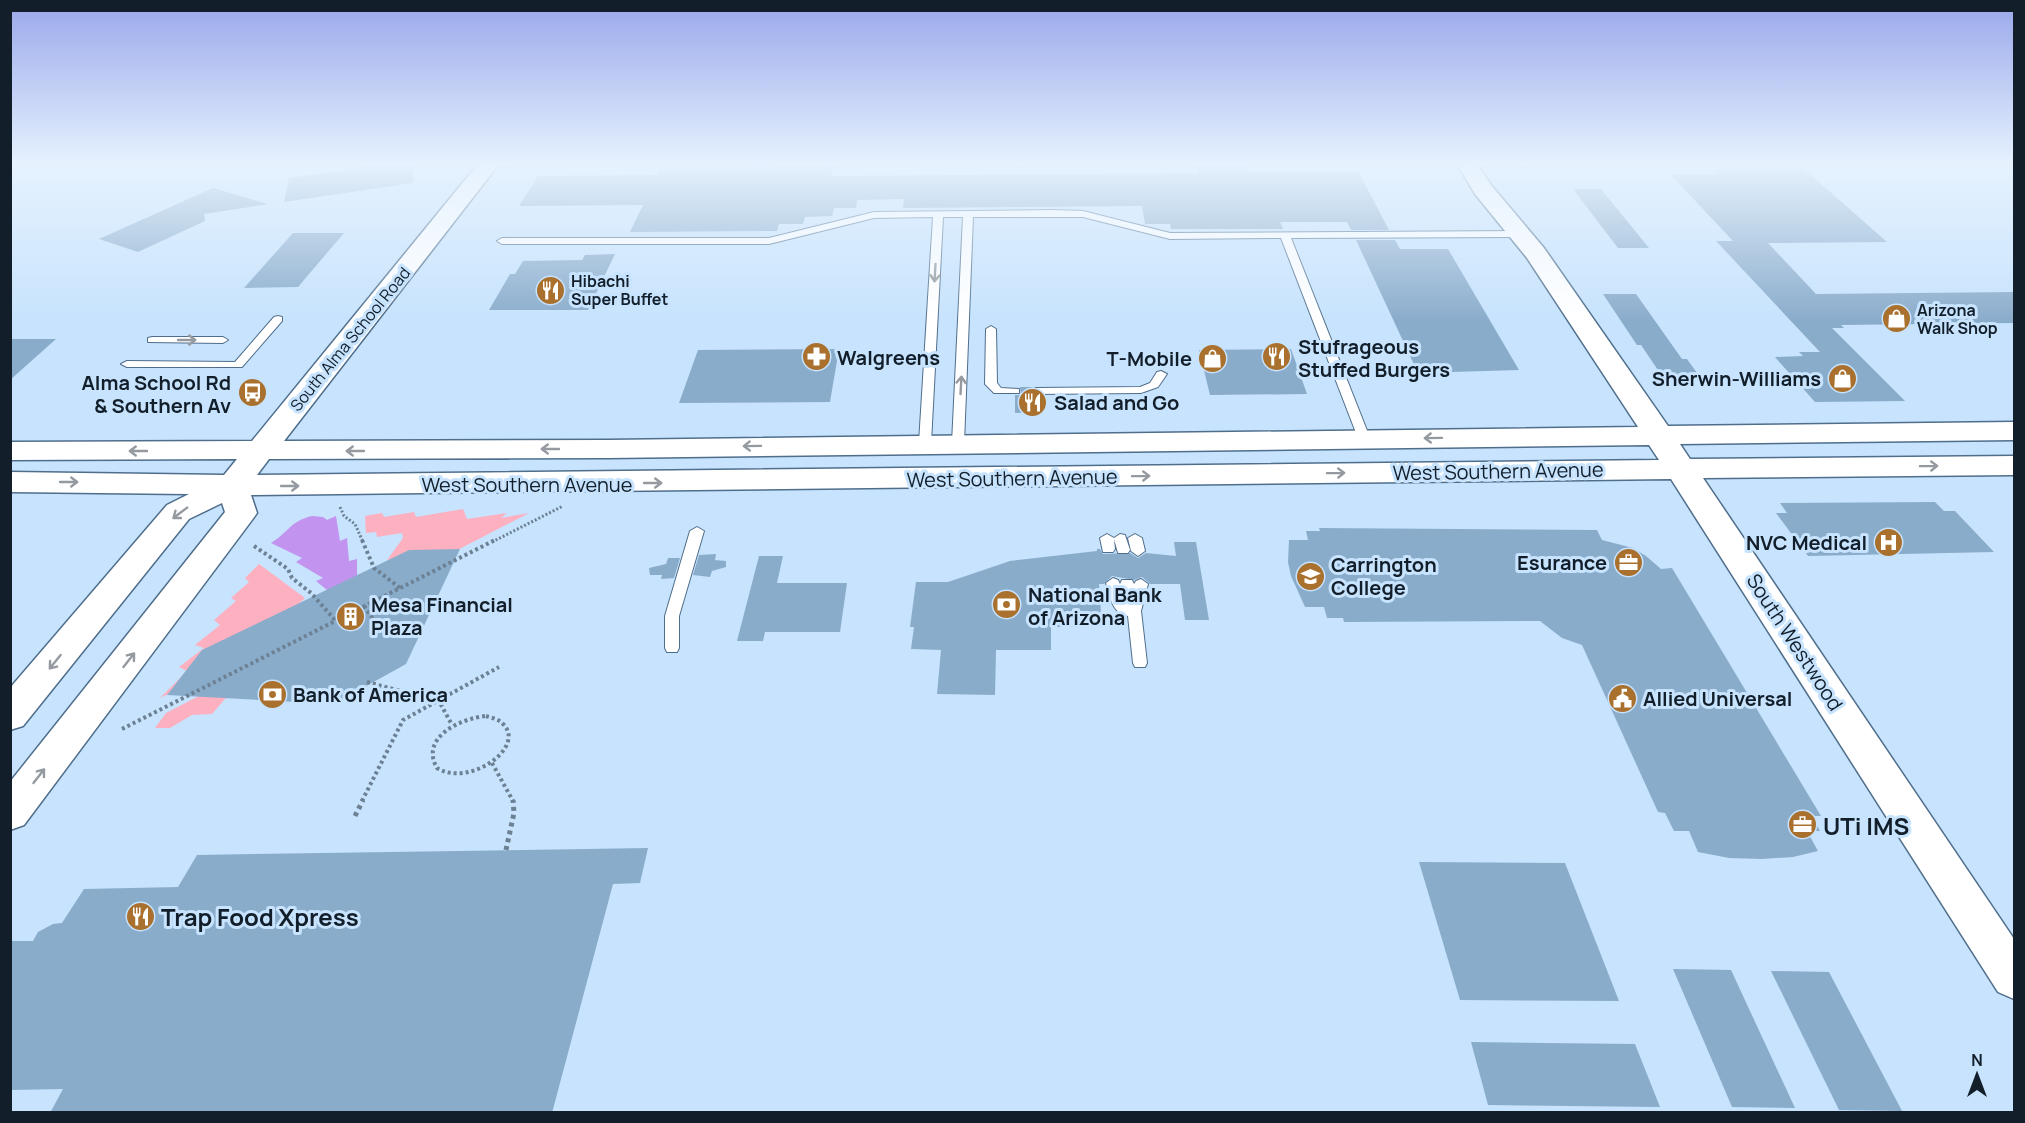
<svg xmlns="http://www.w3.org/2000/svg" width="2025" height="1123" font-family="Manrope,sans-serif">
<style>
.green{fill:#fdb1c0}
.water{fill:#c294ef}
.building{fill:#8aaccb}
.lines{fill:none;stroke-linecap:round;stroke-linejoin:round}
.lane-casing{stroke:#4f6e8b;stroke-width:2}
.secondary-casing{stroke:#4f6e8b;stroke-width:3}
.path-far2{stroke:#6d8194;stroke-width:3;stroke-dasharray:2 2;stroke-linecap:butt}
.path-far1{stroke:#6d8194;stroke-width:4;stroke-dasharray:3 3;stroke-linecap:butt}
.path{stroke:#6d8194;stroke-width:5;stroke-dasharray:4 4;stroke-linecap:butt}
.lane{fill:#fff;fill-rule:evenodd}
.secondary{fill:#fff;fill-rule:evenodd}
.oneway{stroke:#949aa0}
.labels{text-anchor:middle;dominant-baseline:central;stroke-width:6;stroke-linejoin:round;paint-order:stroke}
.far-poi-label{font-size:16px;font-weight:bold;fill:#121f2b;stroke:#c7e3fd;text-anchor:start}
.far-street-label{font-size:16px;fill:#121f2b;stroke:#c7e3fd}
.poi-label{font-size:20px;font-weight:bold;fill:#121f2b;stroke:#c7e3fd;text-anchor:start}
.street-label{font-size:20px;fill:#121f2b;stroke:#c7e3fd}
.near-poi-label{font-size:24px;font-weight:bold;fill:#121f2b;stroke:#c7e3fd;text-anchor:start}
</style>
<rect width="100%" height="100%" fill="#c7e3fd"/>
<g class="green">
<path d="M463,509L467,519L507,513L501,518L529,513L448,555L416,553L387,560L403,538L402,533L377,537L376,532L366,533L365,516L382,513L384,517L414,512L416,517Z"/>
<path d="M259,564L305,598L283,618L255,652L160,698L187,671L179,667L204,648L195,645L220,625L214,620L236,601L231,598L249,582L245,578Z"/>
<path d="M251,669L212,714L192,715L170,728H155L166,713Z"/>
</g>
<path class="water" d="M312,516L323,517L327,520L336,516L340,541L347,538L349,561L357,559V577L332,594L316,581L323,578L296,562L302,558L271,543C288,533 290,521 312,516Z"/>
<g class="building">
<path d="M388,164H413V183L284,202L289,178Z"/>
<path d="M1197,166H1246L1249,172L1358,171L1389,230H1351L1347,222H1280L1283,229H1171L1170,224H1145L1142,206L903,208L904,199L857,200L856,208H834L832,216L805,217L803,224H779L777,231L630,232L643,205L519,206L538,176L657,175L660,169L833,167L831,176L1199,173Z"/>
<path d="M1803,168L1887,242L1768,243L1816,294L2014,292V323L1841,325L1844,328H1832L1905,401L1815,402L1775,357L1803,356L1799,352H1820L1716,241H1733L1670,174H1716L1712,170Z"/>
<path d="M213,188L268,204L204,214L205,221L138,252L99,239Z"/>
<path d="M1573,189H1601L1649,248H1618Z"/>
<path d="M293,233H344L298,287L244,288Z"/>
<path d="M1356,240H1395L1400,249H1448L1519,370L1418,373Z"/>
<path d="M615,254L588,310H489L510,274H515L523,261L582,260L585,255Z"/>
<path d="M1603,294H1636L1682,359H1687L1702,380L1664,379L1641,345H1637Z"/>
<path d="M10,339H56L10,380Z"/>
<path d="M839,349L830,402L679,403L698,350Z"/>
<path d="M1291,349L1307,394L1210,395L1199,350Z"/>
<path d="M1020,387H1033L1028,392L1036,396L1037,412L1015,413V395H1021Z"/>
<path d="M1935,502L1944,511H1955L1994,552L1808,556L1776,513H1787L1780,503Z"/>
<path d="M1319,528L1597,530L1602,540L1633,548L1646,556L1661,569L1672,568L1821,816H1812L1820,831H1807L1818,851L1793,857L1762,859L1729,858L1698,852L1689,831H1674L1665,813L1658,812L1582,645L1562,638L1540,621L1344,622L1343,618H1327L1324,607H1305L1291,576L1288,562L1289,540H1308L1306,531H1320Z"/>
<path d="M1174,542H1196L1209,620H1185L1180,584H1150L1142,577L1134,580L1112,576L1104,584H1099L1102,627H1051V650H996L995,695L937,694L941,650L911,649L914,627H910L916,582H948L1010,561L1097,551V549H1100L1103,554L1130,553L1138,558L1146,553L1176,556Z"/>
<path d="M460,549L406,664L334,704L167,695L202,650L409,550Z"/>
<path d="M716,554L715,560L726,561V567L712,571L710,577L693,575L699,555Z"/>
<path d="M759,556H783L777,583H847L840,632H765L763,641H737Z"/>
<path d="M668,558H680L674,578L661,579L662,575H650L649,568L666,564Z"/>
<path d="M648,848L640,883L613,884L552,1113H50L63,1089L10,1090V941H33L38,932L53,924L62,923L84,889L178,887L197,855Z"/>
<path d="M1419,862L1565,863L1619,1001L1460,1000Z"/>
<path d="M1673,969L1731,970L1795,1108L1732,1107Z"/>
<path d="M1771,971L1829,972L1902,1111L1839,1110Z"/>
<path d="M1471,1042L1635,1044L1660,1107L1488,1105Z"/>
</g>
<g class="lines">
<defs>
<g id="lane">
<path d="M1053,210L1083,211L1170,233L1520,231L1525,234L1520,237L1291,238L1370,438L1364,442L1358,438L1281,238L1170,239L1083,217H973L964,443L958,447L952,443L963,217H943L931,443L925,447L919,443L933,217L874,218L769,244H502L497,241L502,238H769L874,212Z"/>
<path d="M278,316L282,317V321L242,367H127L121,364L127,361L235,362L274,317Z"/>
<path d="M991,326L996,329L997,383L1001,388L1019,389V393H994L985,384L986,329Z"/>
<path d="M152,337H223L228,340L223,343L148,342V338Z"/>
<path d="M1161,371L1167,374L1158,387L1141,393L1036,394L1030,391L1036,388L1140,387L1150,383L1157,372Z"/>
<path d="M697,527L704,531L679,616V648L677,652H667L665,648V616L690,531Z"/>
<path d="M1107,534L1114,538L1120,534L1125,535L1130,550L1128,553H1118L1114,539L1115,549L1113,552H1103L1100,538Z"/>
<path d="M1135,534L1142,538L1145,551L1138,556L1131,551L1128,538Z"/>
<path d="M1113,578L1118,580L1120,584L1122,580H1132L1134,584L1136,581L1141,579L1148,584L1141,611L1147,663L1145,667H1135L1133,663L1128,616C1112,614 1110,596 1106,583Z"/>
</g>
<path id="secondary" d="M478,164H499L284,441L609,440L1638,427L1527,258L1475,194L1457,164H1477L1491,185L1544,248L1668,426L2014,422V440L1680,444L1690,459L2014,456V475L1703,478L2014,939V999L1998,992L1671,479L251,495L257,513L252,520L24,825L10,830V782L225,512L222,503L189,519L23,726L10,730V688L167,505L189,494L10,492V472L224,475L237,459L10,460V442L252,441ZM1649,445L1659,460L257,475L269,459L609,458Z"/>
</defs>
<use href="#lane" class="lane-casing"/>
<use href="#secondary" class="secondary-casing"/>
<g class="path-far2">
<path d="M340,507L344,516L355,524L363,542"/>
<path d="M492,542L563,506"/>
</g>
<g class="path-far1">
<path d="M362,540L374,568L400,588"/>
<path d="M254,546L288,569L292,578L311,593L336,621"/>
<path d="M364,606L379,628"/>
<path d="M367,682L439,701L452,725"/>
<path d="M486,716C492,718 499,719 503,724C527,747 469,788 437,768C419,737 462,718 486,716Z"/>
<path d="M122,729L495,540"/>
<path d="M492,763L513,801"/>
<path d="M362,801L403,720L499,667"/>
</g>
<g class="path">
<path d="M355,816L363,800"/>
<path d="M506,850L514,813L513,800"/>
</g>
<use href="#lane" class="lane"/>
<use href="#secondary" class="secondary"/>
</g>
<defs><path id="oneway-shaft" d="M-6 0H5M1.5-3L5.5 0L1.5 3" fill="none" stroke-width="1.6" stroke-linecap="round" stroke-linejoin="round" transform="scale(1.5)"/></defs>
<g class="oneway">
<use href="#oneway-shaft" transform="translate(935 273) rotate(93)"/>
<use href="#oneway-shaft" transform="translate(187 340)"/>
<use href="#oneway-shaft" transform="translate(961 385) rotate(-87)"/>
<use href="#oneway-shaft" transform="translate(1433 438) rotate(179)"/>
<use href="#oneway-shaft" transform="translate(752 446) rotate(179)"/>
<use href="#oneway-shaft" transform="translate(550 449) rotate(180)"/>
<use href="#oneway-shaft" transform="translate(138 451) rotate(180)"/>
<use href="#oneway-shaft" transform="translate(355 451) rotate(180)"/>
<use href="#oneway-shaft" transform="translate(1929 466) rotate(-1)"/>
<use href="#oneway-shaft" transform="translate(1336 473) rotate(-1)"/>
<use href="#oneway-shaft" transform="translate(1141 476) rotate(-1)"/>
<use href="#oneway-shaft" transform="translate(69 482)"/>
<use href="#oneway-shaft" transform="translate(653 483)"/>
<use href="#oneway-shaft" transform="translate(290 486)"/>
<use href="#oneway-shaft" transform="translate(180 513) rotate(143)"/>
<use href="#oneway-shaft" transform="translate(129 660) rotate(-52)"/>
<use href="#oneway-shaft" transform="translate(55 662) rotate(129)"/>
<use href="#oneway-shaft" transform="translate(39 776) rotate(-52)"/>
</g>
<linearGradient id="sky" x2="0" y2="1"><stop stop-color="#99a7eb"/><stop offset="0.51" stop-color="#e6f2fe"/><stop offset="1" stop-color="#e6f2fe" stop-opacity="0"/></linearGradient>
<rect width="2025" height="321" fill="url(#sky)"/>
<defs>
<symbol id="restaurant-disc" viewBox="-11 -11 22 22"><circle r="9.5" fill="#a9702e" stroke="#c7e3fd"/><path d="M-5-6h1v4h1v-4h1v4h1v-4h1v5L-1.5 .5V6h-2V.5L-5-1ZM5-6V6H3V1.5H1.5Q1.5-4 5-6Z" fill="#fff"/></symbol>
<symbol id="shop-disc" viewBox="-11 -11 22 22"><circle r="9.5" fill="#a9702e" stroke="#c7e3fd"/><path d="M-5-2.5h2.3a2.7 3.5 0 0 1 5.4 0H5L5.5 6h-11ZM-1.5-2.5h3a1.5 2.3 0 0 0-3 0Z" fill="#fff"/></symbol>
<symbol id="pharmacy-disc" viewBox="-11 -11 22 22"><circle r="9.5" fill="#a9702e" stroke="#c7e3fd"/><path d="M-2-6h4v4h4v4h-4v4h-4v-4h-4v-4h4Z" fill="#fff"/></symbol>
<symbol id="bus-disc" viewBox="-11 -11 22 22"><circle r="9.5" fill="#a9702e" stroke="#c7e3fd"/><path d="M-5-6H5V4H4V6H2V4H-2V6H-4V4H-5ZM-3.5-4V0h7V-4ZM-3.5 1.2v1.5H-2V1.2ZM2 1.2v1.5H3.5V1.2Z" fill="#fff"/></symbol>
<symbol id="hospital-disc" viewBox="-11 -11 22 22"><circle r="9.5" fill="#a9702e" stroke="#c7e3fd"/><path d="M-5-5h3v3.5h4V-5h3V5h-3V1.5h-4V5h-3Z" fill="#fff"/></symbol>
<symbol id="office-disc" viewBox="-11 -11 22 22"><circle r="9.5" fill="#a9702e" stroke="#c7e3fd"/><path d="M-6-3h4V-5.5h4V-3h4V5H-6ZM-1-4.5V-3h2v-1.5ZM-6 0V1H6V0Z" fill="#fff"/></symbol>
<symbol id="university-disc" viewBox="-11 -11 22 22"><circle r="9.5" fill="#a9702e" stroke="#c7e3fd"/><path d="M0-5L7-2L0 1L-7-2ZM-4 1L0 2.5L4 1V4Q0 6-4 4Z" fill="#fff"/></symbol>
<symbol id="bank-disc" viewBox="-11 -11 22 22"><circle r="9.5" fill="#a9702e" stroke="#c7e3fd"/><path d="M-6-4H6V4H-6ZM0-2.3a2.3 2.3 0 1 0 0 4.6a2.3 2.3 0 1 0 0-4.6Z" fill="#fff"/></symbol>
<symbol id="building-disc" viewBox="-11 -11 22 22"><circle r="9.5" fill="#a9702e" stroke="#c7e3fd"/><path d="M-4-6H4V6H1V3H-1V6H-4ZM-2.5-4.3h1.7v1.8h-1.7ZM.8-4.3h1.7v1.8H.8ZM-2.5-1h1.7V.8h-1.7ZM.8-1h1.7V.8H.8Z" fill="#fff"/></symbol>
<symbol id="civic-disc" viewBox="-11 -11 22 22"><circle r="9.5" fill="#a9702e" stroke="#c7e3fd"/><path d="M-.6-6.5H3V-4.5H.6V-3L4-1V1h2V6H-6V1h2V-1L-.6-3ZM-1.2 2.5V6h2.4V2.5Z" fill="#fff"/></symbol>
</defs>
<g fill-rule="evenodd">
<use href="#restaurant-disc" x="534" y="274" width="33" height="33"/>
<use href="#shop-disc" x="1880" y="302" width="33" height="33"/>
<use href="#pharmacy-disc" x="800" y="340" width="33" height="33"/>
<use href="#restaurant-disc" x="1260" y="340" width="33" height="33"/>
<use href="#shop-disc" x="1196" y="342" width="33" height="33"/>
<use href="#shop-disc" x="1826" y="362" width="33" height="33"/>
<use href="#bus-disc" x="236" y="376" width="33" height="33"/>
<use href="#restaurant-disc" x="1016" y="386" width="33" height="33"/>
<use href="#hospital-disc" x="1872" y="526" width="33" height="33"/>
<use href="#office-disc" x="1612" y="546" width="33" height="33"/>
<use href="#university-disc" x="1294" y="560" width="33" height="33"/>
<use href="#bank-disc" x="990" y="588" width="33" height="33"/>
<use href="#building-disc" x="334" y="600" width="33" height="33"/>
<use href="#bank-disc" x="256" y="678" width="33" height="33"/>
<use href="#civic-disc" x="1606" y="682" width="33" height="33"/>
<use href="#office-disc" x="1786" y="808" width="33" height="33"/>
<use href="#restaurant-disc" x="124" y="900" width="33" height="33"/>
</g>
<g class="labels">
<g class="far-poi-label">
<text x="571" y="281">Hibachi<tspan x="571" dy="18">Super Buffet</tspan></text>
<text x="1917" y="310">Arizona<tspan x="1917" dy="18">Walk Shop</tspan></text>
</g>
<g class="far-street-label">
<text transform="translate(350 339) rotate(-51)">South Alma School Road</text>
</g>
<g class="poi-label">
<text x="1298" y="346">Stufrageous<tspan x="1298" dy="23">Stuffed Burgers</tspan></text>
<text x="837" y="357">Walgreens</text>
<text x="1192" y="358" text-anchor="end">T-Mobile</text>
<text x="1821" y="378" text-anchor="end">Sherwin-Williams</text>
<text x="231" y="382" text-anchor="end">Alma School Rd<tspan x="231" dy="23">&amp; Southern Av</tspan></text>
<text x="1054" y="402">Salad and Go</text>
<text x="1867" y="542" text-anchor="end">NVC Medical</text>
<text x="1607" y="562" text-anchor="end">Esurance</text>
<text x="1331" y="564">Carrington<tspan x="1331" dy="23">College</tspan></text>
<text x="1028" y="594">National Bank<tspan x="1028" dy="23">of Arizona</tspan></text>
<text x="371" y="604">Mesa Financial<tspan x="371" dy="23">Plaza</tspan></text>
<text x="293" y="694">Bank of America</text>
<text x="1643" y="698">Allied Universal</text>
</g>
<g class="street-label">
<text transform="translate(1498 471) rotate(-1)">West Southern Avenue</text>
<text transform="translate(1012 478) rotate(-1)">West Southern Avenue</text>
<text x="527" y="484">West Southern Avenue</text>
<text transform="translate(1795 642) rotate(57)">South Westwood</text>
</g>
<g class="near-poi-label">
<text x="1823" y="825">UTi IMS</text>
<text x="161" y="916">Trap Food Xpress</text>
</g>
</g>
<rect width="2025" height="1123" fill="none" stroke="#121f2b" stroke-width="24"/>
<g transform="translate(1977 1075)" stroke="#c7e3fd" stroke-width="4.5" paint-order="stroke">
<path d="M0-4.5L10 22L0 15L-10 22Z" fill="#121f2b"/>
<text y="-9" font-size="16" font-weight="bold" text-anchor="middle" fill="#121f2b">N</text>
</g>
</svg>
